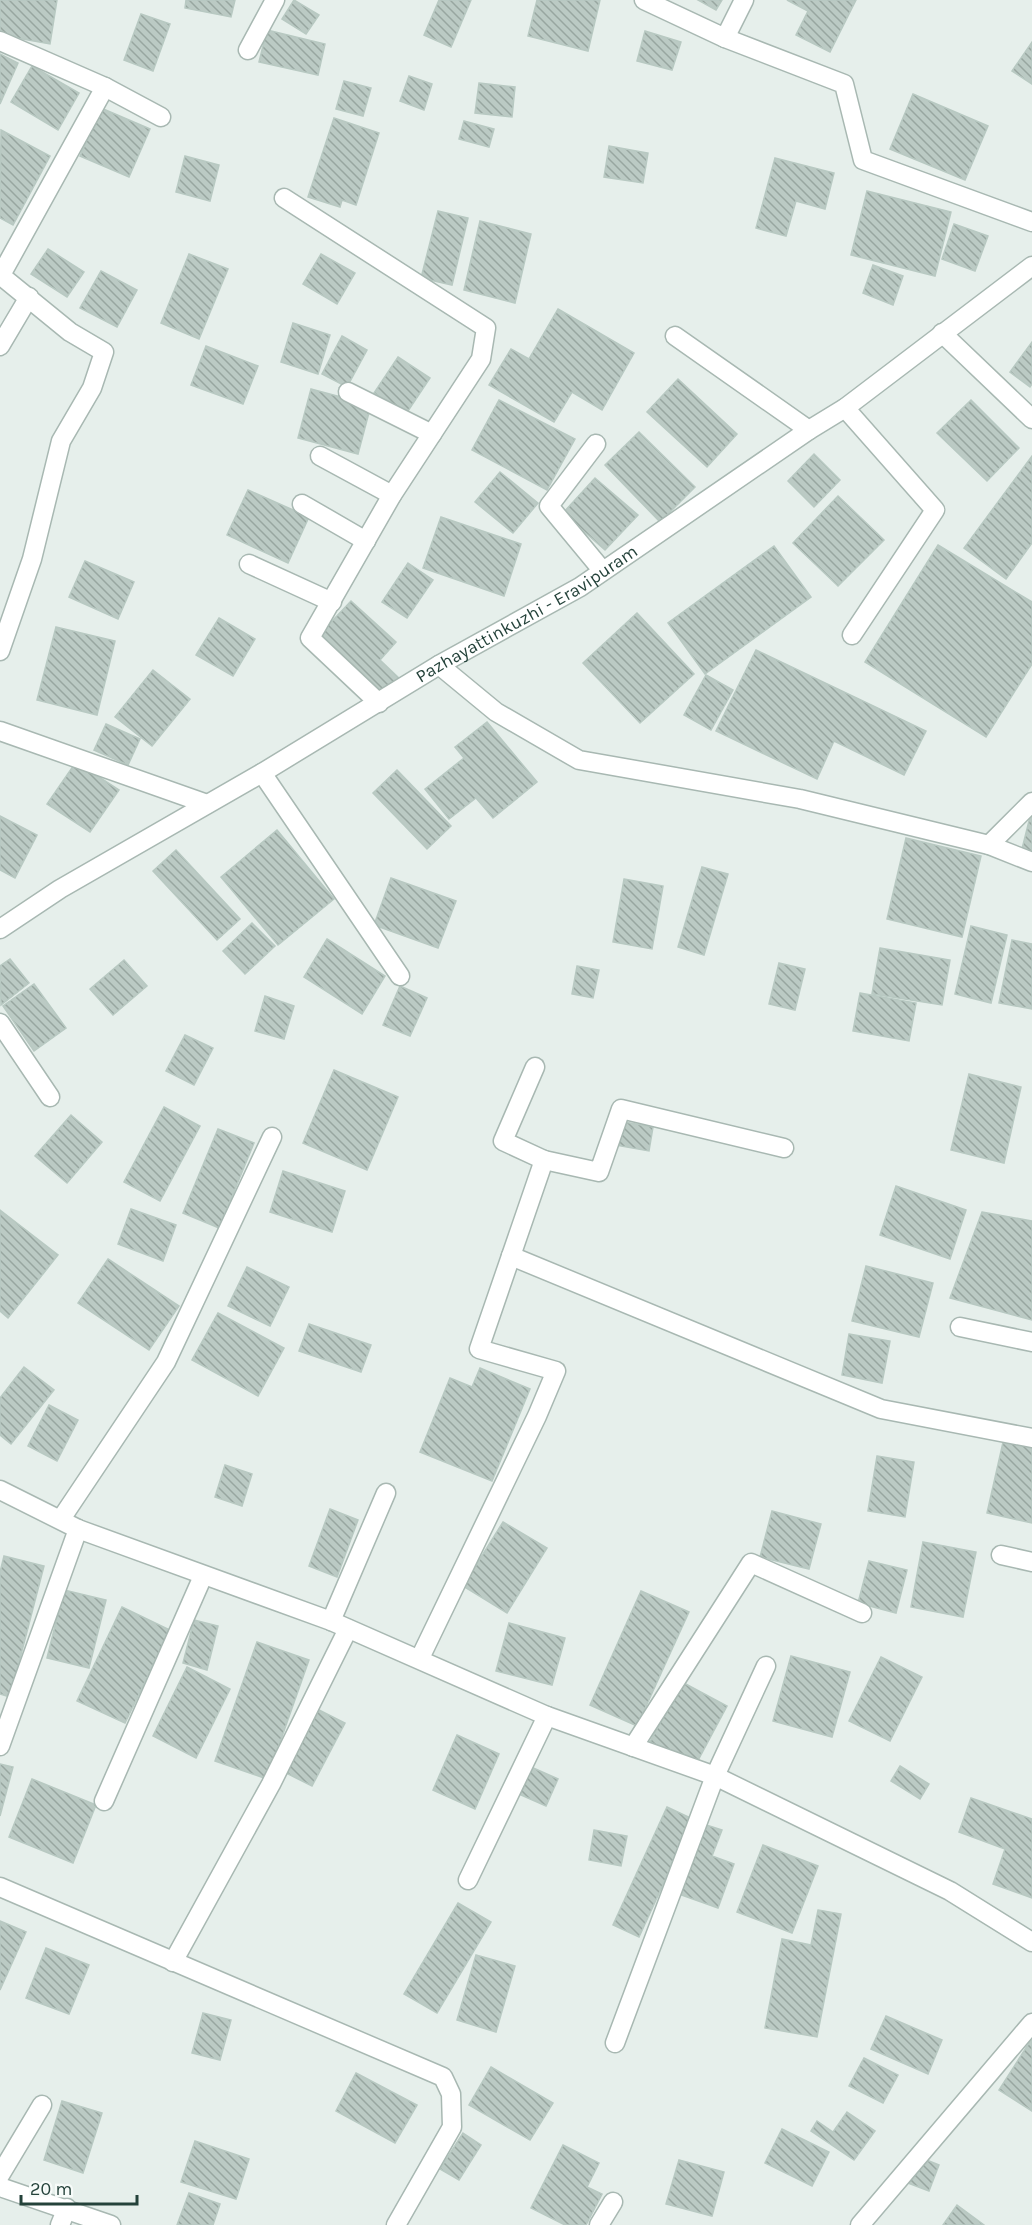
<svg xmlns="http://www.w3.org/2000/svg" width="1032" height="2225" font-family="Karla,sans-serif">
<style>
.building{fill:url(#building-back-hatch);stroke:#b8c9c2;stroke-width:1.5}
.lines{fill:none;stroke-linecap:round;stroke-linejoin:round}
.street-casing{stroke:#a8b8b2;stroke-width:21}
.street{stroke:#fff;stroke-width:18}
.labels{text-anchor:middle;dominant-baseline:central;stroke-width:6;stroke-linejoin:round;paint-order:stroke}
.street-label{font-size:18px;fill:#24423a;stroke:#f7fbf9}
</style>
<defs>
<pattern id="building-back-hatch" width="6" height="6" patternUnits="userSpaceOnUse" patternTransform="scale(1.5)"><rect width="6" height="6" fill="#bbcac4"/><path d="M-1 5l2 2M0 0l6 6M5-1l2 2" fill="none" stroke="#98a6a0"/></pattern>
</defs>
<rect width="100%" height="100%" fill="#e6efeb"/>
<g class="building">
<path d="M0,0H57L50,44L0,35Z"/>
<path d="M186,0H235L231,17L185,8Z"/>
<path d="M294,0L319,15L306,34L282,19Z"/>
<path d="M439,0H471L451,47L424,35Z"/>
<path d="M537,0H600L588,51L528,36Z"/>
<path d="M698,0H722L716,10Z"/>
<path d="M787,0H856L830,52L796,35L808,11Z"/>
<path d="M141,14L170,24L153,71L124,60Z"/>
<path d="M267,30L325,44L318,75L259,62Z"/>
<path d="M645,31L681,42L672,70L637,61Z"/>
<path d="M1032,42V84L1012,71Z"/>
<path d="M0,54L18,63L0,104Z"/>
<path d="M32,66L79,93L58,130L11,102Z"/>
<path d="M409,76L432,84L424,110L400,101Z"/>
<path d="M344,81L371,88L363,116L336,109Z"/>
<path d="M479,83L515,87L512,117L475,113Z"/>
<path d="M913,94L988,126L965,180L890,149Z"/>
<path d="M101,108L150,129L129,177L80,156Z"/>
<path d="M334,118L379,133L356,205L342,200L340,207L308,197Z"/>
<path d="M464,121L494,129L489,147L459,139Z"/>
<path d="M1,130L50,156L13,225L0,218Z"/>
<path d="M609,146L648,153L643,183L604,177Z"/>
<path d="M185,156L219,165L210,201L176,192Z"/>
<path d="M775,158L834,173L825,209L796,201L786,236L756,228Z"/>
<path d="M867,191L951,212L935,276L851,255Z"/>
<path d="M438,211L468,218L452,285L421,278Z"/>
<path d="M480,221L531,234L515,303L464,290Z"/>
<path d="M954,224L988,236L975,271L942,259Z"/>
<path d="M48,249L84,272L67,297L31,274Z"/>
<path d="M189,254L228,269L199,339L161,323Z"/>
<path d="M321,254L355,273L337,304L303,284Z"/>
<path d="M873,265L903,276L893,305L863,293Z"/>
<path d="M101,271L137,290L117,327L80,308Z"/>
<path d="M558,309L634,353L602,410L572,392L554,422L489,385L511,349L529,359Z"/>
<path d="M293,323L330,335L318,374L281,362Z"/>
<path d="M342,336L367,350L347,387L322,374Z"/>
<path d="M1032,342V384L1030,387L1010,372Z"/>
<path d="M206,346L258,366L243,404L191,385Z"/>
<path d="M398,357L430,378L406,414L374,393Z"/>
<path d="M678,379L737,434L707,467L647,412Z"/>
<path d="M311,389L371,405L358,454L298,438Z"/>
<path d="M499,400L575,439L547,490L472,450Z"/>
<path d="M971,400L1019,448L987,481L937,433Z"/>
<path d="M639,432L695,487L660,522L605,465Z"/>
<path d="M814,454L840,480L814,507L788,481Z"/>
<path d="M1032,456V543L1006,579L964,548Z"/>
<path d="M500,472L538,503L513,533L475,502Z"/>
<path d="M595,478L638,515L605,550L563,513Z"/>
<path d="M248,490L309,517L288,563L227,535Z"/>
<path d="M838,496L884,540L838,586L793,543Z"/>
<path d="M441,517L521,544L504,596L423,568Z"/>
<path d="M938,545L1032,602V664L986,737L865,662Z"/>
<path d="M774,546L811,597L705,674L668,623Z"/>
<path d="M85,561L134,582L118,619L69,597Z"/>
<path d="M408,563L433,580L407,618L382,602Z"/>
<path d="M351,601L396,642L380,660L401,680L385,697L318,636Z"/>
<path d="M637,613L694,674L640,723L583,663Z"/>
<path d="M219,618L255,639L233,676L196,655Z"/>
<path d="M56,627L115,641L97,715L37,700Z"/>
<path d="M756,650L926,731L904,775L834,741L817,779L716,731Z"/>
<path d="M153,670L190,699L152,746L115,717Z"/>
<path d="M706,675L733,690L711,730L684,715Z"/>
<path d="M487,722L537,782L493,818L476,798L449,819L425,789L464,758L455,747Z"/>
<path d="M106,724L140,739L128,765L94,750Z"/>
<path d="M76,762L119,790L90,832L47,804Z"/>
<path d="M397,770L451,826L427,849L373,793Z"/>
<path d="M1032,809V851L1022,849Z"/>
<path d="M0,816L37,835L15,878L0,870Z"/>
<path d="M277,830L334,899L278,945L221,877Z"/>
<path d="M906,838L981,856L962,937L887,919Z"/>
<path d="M176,850L240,919L217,940L153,871Z"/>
<path d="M702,867L728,874L704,955L678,947Z"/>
<path d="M391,878L456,901L438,948L374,925Z"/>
<path d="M624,879L663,886L652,949L613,942Z"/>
<path d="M252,923L275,946L245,974L223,951Z"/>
<path d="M971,926L1007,935L991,1003L955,994Z"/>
<path d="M327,939L385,976L362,1014L304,977Z"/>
<path d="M1012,940L1032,944V1009L999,1003Z"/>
<path d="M880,948L950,960L942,1005L872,994Z"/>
<path d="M10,959L29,983L1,1005L0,966Z"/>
<path d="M124,960L147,986L113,1015L90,989Z"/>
<path d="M779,963L805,969L795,1010L769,1004Z"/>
<path d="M577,966L599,970L593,998L572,994Z"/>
<path d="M34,984L66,1028L34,1051L3,1006Z"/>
<path d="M400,986L427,998L410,1036L383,1025Z"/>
<path d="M860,993L916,1003L909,1041L853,1031Z"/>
<path d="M265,996L294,1006L284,1039L255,1031Z"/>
<path d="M185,1035L213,1048L194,1085L166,1071Z"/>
<path d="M334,1070L398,1097L367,1170L303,1143Z"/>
<path d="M969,1074L1021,1087L1004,1163L951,1150Z"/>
<path d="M164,1107L200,1126L160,1201L124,1182Z"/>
<path d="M71,1115L102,1142L67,1183L35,1156Z"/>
<path d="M619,1121L653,1127L649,1151L615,1145Z"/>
<path d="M218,1129L254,1143L219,1228L183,1213Z"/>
<path d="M283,1171L345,1191L332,1232L270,1212Z"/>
<path d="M896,1186L966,1210L950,1259L880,1235Z"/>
<path d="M131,1209L176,1225L163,1261L118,1244Z"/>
<path d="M0,1210L58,1255L8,1318L0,1311Z"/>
<path d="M982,1212L1032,1221V1320L950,1298Z"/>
<path d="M108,1259L179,1306L149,1350L78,1303Z"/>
<path d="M866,1266L933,1283L919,1337L852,1321Z"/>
<path d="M247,1267L289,1287L270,1326L228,1306Z"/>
<path d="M218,1313L284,1348L258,1396L192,1360Z"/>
<path d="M309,1324L371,1345L361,1372L299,1351Z"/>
<path d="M849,1334L890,1341L882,1383L842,1375Z"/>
<path d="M24,1367L54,1390L11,1444L0,1435V1398Z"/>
<path d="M480,1368L530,1389L492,1481L420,1452L450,1378L472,1387Z"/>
<path d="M49,1405L78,1420L57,1461L28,1446Z"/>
<path d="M1004,1438L1032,1444V1523L987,1513Z"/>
<path d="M877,1456L914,1462L905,1517L868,1511Z"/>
<path d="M225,1465L252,1474L242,1506L215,1497Z"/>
<path d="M330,1509L358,1520L337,1577L309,1566Z"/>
<path d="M772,1511L821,1524L809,1569L760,1557Z"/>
<path d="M503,1522L547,1548L507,1613L463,1586Z"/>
<path d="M923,1542L976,1552L963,1617L911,1607Z"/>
<path d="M4,1556L44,1566L10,1697L0,1694V1572Z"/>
<path d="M869,1561L907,1570L896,1613L858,1603Z"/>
<path d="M64,1590L106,1600L89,1668L47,1658Z"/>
<path d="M641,1591L689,1612L637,1726L590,1705Z"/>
<path d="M122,1607L170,1630L125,1723L77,1701Z"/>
<path d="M194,1620L218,1626L207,1670L183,1663Z"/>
<path d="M509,1623L565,1638L552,1685L496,1671Z"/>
<path d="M257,1642L309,1660L267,1779L215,1761Z"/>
<path d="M791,1656L850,1672L832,1737L773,1721Z"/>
<path d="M881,1657L922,1677L890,1741L849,1721Z"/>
<path d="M187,1667L230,1689L196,1758L153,1736Z"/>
<path d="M682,1682L727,1706L695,1766L650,1742Z"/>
<path d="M319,1710L345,1723L312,1786L286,1773Z"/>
<path d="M457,1735L499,1754L475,1809L433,1790Z"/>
<path d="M0,1764L13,1767L0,1816Z"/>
<path d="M900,1766L929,1784L920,1799L891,1781Z"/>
<path d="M531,1767L558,1779L546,1806L519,1794Z"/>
<path d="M32,1779L96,1805L73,1863L9,1837Z"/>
<path d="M971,1798L1032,1819V1898L993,1884L1005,1849L959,1832Z"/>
<path d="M667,1807L693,1819L639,1937L613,1925Z"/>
<path d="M700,1823L722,1830L712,1856L734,1864L718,1908L676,1893Z"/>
<path d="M594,1830L627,1836L621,1866L589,1860Z"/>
<path d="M763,1845L818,1866L792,1933L737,1912Z"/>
<path d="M458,1903L491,1922L437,2013L404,1994Z"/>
<path d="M818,1910L841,1914L817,2037L765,2028L782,1939L811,1945Z"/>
<path d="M0,1921L26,1932L0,1990Z"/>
<path d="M46,1948L89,1965L69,2014L26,1998Z"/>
<path d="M476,1955L515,1966L496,2032L457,2020Z"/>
<path d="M203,2013L231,2020L220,2060L192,2053Z"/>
<path d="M886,2016L942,2040L928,2074L871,2049Z"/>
<path d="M1031,2040L1032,2041V2111L999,2090Z"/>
<path d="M864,2058L898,2075L883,2103L849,2086Z"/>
<path d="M491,2067L553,2103L530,2140L469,2105Z"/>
<path d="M356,2073L417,2105L395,2143L336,2111Z"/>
<path d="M62,2101L102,2113L83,2173L44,2160Z"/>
<path d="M847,2112L875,2131L854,2160L811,2131L817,2121L833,2132Z"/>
<path d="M782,2129L829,2152L812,2186L765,2163Z"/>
<path d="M463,2133L481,2145L459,2180L440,2169Z"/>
<path d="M195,2141L249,2159L236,2199L181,2182Z"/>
<path d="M563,2145L599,2163L587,2187L602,2194L586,2225H565L531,2208Z"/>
<path d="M919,2157L939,2165L929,2191L908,2183Z"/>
<path d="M679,2160L724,2172L712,2216L666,2204Z"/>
<path d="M189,2193L220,2204L213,2225H177Z"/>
<path d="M957,2205L984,2225H943Z"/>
</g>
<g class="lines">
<defs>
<g id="street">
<path d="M644,0L725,38L744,0"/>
<path d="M725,38L844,84L863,160L1032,222"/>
<path d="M0,41L105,87L161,117"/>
<path d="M248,50L275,0"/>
<path d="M284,198L486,328L481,359L392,495L310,638L379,703"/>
<path d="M0,275L70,332L104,352L92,388L61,441L32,559L0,651"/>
<path d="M1,275L105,87"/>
<path d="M942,333L1032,419"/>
<path d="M675,336L809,430"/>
<path d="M0,346L29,297"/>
<path d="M348,392L432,434"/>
<path d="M845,408L935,510L852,635"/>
<path d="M596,444L549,506L602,570"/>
<path d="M320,456L392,495"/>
<path d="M302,504L366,541"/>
<path d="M249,564L332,602"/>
<path d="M439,665L496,712L579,760L800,799L989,845L1032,862"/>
<path d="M0,731L207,804"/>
<path d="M262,773L400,976"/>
<path d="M989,845L1032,802"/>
<path id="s1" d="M0,929L60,889L262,773L439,665L580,587L809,430L845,408L1032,266"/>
<path d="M0,1023L50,1097"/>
<path d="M535,1067L503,1141L544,1160"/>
<path d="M511,1256L881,1409L1032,1438"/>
<path d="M960,1327L1032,1342"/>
<path d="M0,1490L78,1529L331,1621L547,1716L715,1776L950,1891L1032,1942"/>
<path d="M61,1519L166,1362L272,1137"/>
<path d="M1001,1555L1032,1562"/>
<path d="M331,1621L386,1493"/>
<path d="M420,1658L537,1416L556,1371L479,1349L544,1160L599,1172L621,1109L784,1148"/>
<path d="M0,1746L78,1529"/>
<path d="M633,1747L751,1563L862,1613"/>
<path d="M104,1801L203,1576"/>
<path d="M468,1880L547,1716"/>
<path d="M0,1887L443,2077L451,2094L452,2127L396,2225"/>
<path d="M173,1962L271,1784L348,1629"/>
<path d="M615,2043L715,1776L766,1666"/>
<path d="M0,2175L42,2105"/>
<path d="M0,2187L111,2225"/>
<path d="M60,2225L67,2208"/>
<path d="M599,2225L613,2202"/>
<path d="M860,2225L1032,2023"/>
</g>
</defs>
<use href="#street" class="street-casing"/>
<use href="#street" class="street"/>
</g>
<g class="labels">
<g class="street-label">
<text stroke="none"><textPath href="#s1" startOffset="614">Pazhayattinkuzhi - Eravipuram</textPath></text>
</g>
</g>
<path d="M21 2195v9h116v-9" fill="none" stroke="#24423a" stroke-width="3"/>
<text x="30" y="2195" font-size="18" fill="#24423a" stroke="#f7fbf9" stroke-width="4.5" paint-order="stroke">20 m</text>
</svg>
